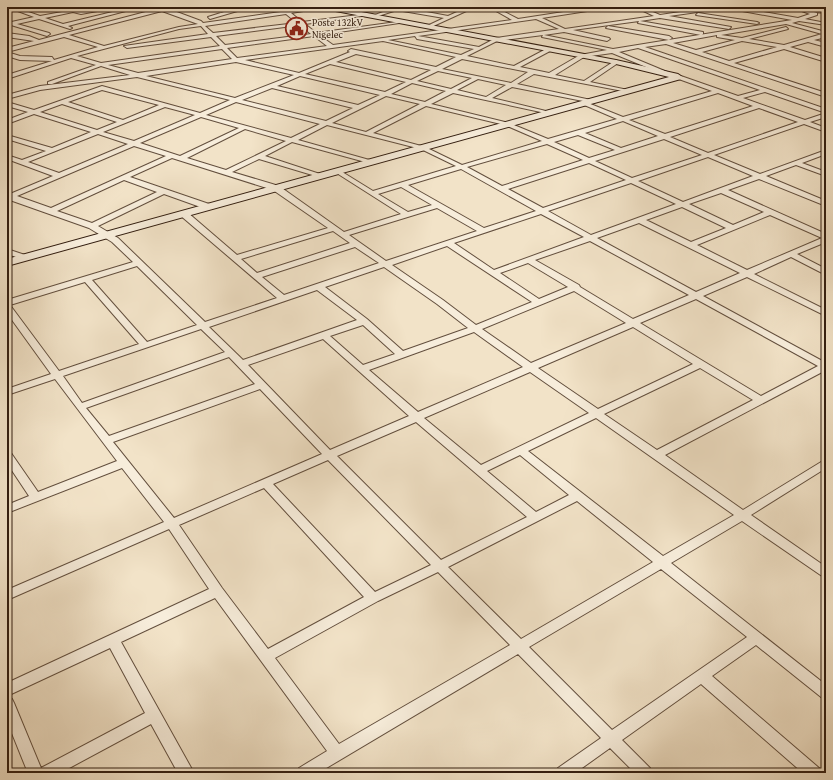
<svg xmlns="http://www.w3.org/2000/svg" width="833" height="780" font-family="'Gentium Book Plus',serif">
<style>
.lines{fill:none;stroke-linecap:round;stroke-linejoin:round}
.street-casing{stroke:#634f3e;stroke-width:2}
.secondary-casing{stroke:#331e10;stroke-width:2}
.street{fill:#f7eddb;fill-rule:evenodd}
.secondary{fill:#f7eddb;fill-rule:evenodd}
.labels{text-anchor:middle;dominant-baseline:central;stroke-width:3;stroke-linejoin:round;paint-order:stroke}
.far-poi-label{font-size:10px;fill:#331e10;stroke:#f7eddb;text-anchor:start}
</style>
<rect width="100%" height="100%" fill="#f2e3c8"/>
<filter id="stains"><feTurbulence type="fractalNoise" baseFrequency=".005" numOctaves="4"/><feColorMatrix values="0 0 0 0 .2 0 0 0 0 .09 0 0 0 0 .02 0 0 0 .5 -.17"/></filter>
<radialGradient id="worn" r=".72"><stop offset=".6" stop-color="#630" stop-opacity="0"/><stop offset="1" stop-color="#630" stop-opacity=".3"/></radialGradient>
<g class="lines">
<defs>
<g id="street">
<path d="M7,7H14L40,16L73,10L81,12L109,7H119L81,14L73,12L45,18L63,24L133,7H141L68,26L72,28L70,29L39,19L17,24L49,33L50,34L47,36L11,25H7V23L34,17Z"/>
<path d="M153,7L166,8L201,21L203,23L316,7H328L291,13L302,22L367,14L369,15L305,24L316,33L404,21L406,22L319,35L333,45L512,20L489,7H495L518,19L570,11L549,7L571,9L573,11L613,7L542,18L565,29L654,16L635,7H641L660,15L714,7H735L798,18L810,14L791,7L826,11V13L814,12L817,13V15L805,19L826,23V25L799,21L792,23L826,32V37L814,40L826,43V47L808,42L790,47L826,58V62L784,49L734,63L826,93V97L666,44L645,47L826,109V113L765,92L743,98L805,120L826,113V117L810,122L826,128V132L804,124L714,155L760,174L826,150V154L802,163L826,172V176L796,165L766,176L826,201V206L759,179L728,190L826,234V242L797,254L826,269V275L791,257L754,274L826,310V316L747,277L703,296L826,363V370L665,455L743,510L826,459V468L751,515L826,567V578L822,576L742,521L671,563L826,685V699L821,697L756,645L712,676L819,768L822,773H803L701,684L622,740L650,768L653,773H635L610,748L575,773H555L558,768L601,738L518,654L318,773H296L299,768L327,751L215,598L121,642L194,773H178L151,724L60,773H28L7,721V697L12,699L14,703L41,768L145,713L110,648L7,696V683L209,589L169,529L7,600V590L164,522L122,468L7,513V505L29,496L7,463V452L11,453L38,492L117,461L55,379L7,395V389L51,374L7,313V300L133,262L112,242L89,228L7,199V193L10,194L53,176L7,159V155L22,160L46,151L7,139V135L52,148L91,132L34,114L7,124V120L28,112L7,106V102L34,110L102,86L200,113L230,100L137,77L40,90L7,99V95L40,86L130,75L101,66L52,84H48V82L96,65L71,58L7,79V75L52,61L20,60L7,56V52L20,56L52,57L54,60L98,47L64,37L7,52V48L34,41L7,37V33L29,36L39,40L157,9ZM726,8L792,20L613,49L544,35L564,32L607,41L610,39L609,38L573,30L639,21L638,23L701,35L703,34V32L640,21L660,18L729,29L731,27L669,16ZM162,11L198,24L179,27L104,46L69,35ZM286,14L297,23L213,33L205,26ZM536,19L559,29L496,38L479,47L418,36ZM786,24L822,34L784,45L749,39L788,29L786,27L742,38L721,35ZM300,25L311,34L225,45L216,36ZM201,26L208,34L124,46L127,48L211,37L220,46L101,63L77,56L179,29ZM543,35L542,37L607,50L580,55L549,73L520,67L550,51L551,50L548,48L514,66L467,56L497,41ZM717,35V37L735,40L696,50L673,43ZM314,36L327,46L237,58L227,48ZM415,36L417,39L474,49L461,55L388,40ZM383,41L456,57L436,67L351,49L348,51L350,52L299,73L245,60ZM742,41L777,47L729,61L702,52ZM638,48L760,90L738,96L678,75L676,76V78L712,91L623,117L588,103L591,102V100L517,84L534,74L628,92V90L590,82L618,63L619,62L616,60L584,81L555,75L584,57L612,53L668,76H672V74L619,52ZM222,49L232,59L138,73L108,65ZM356,54L431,70L411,80L336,62ZM462,59L528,72L511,83L442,69ZM236,62L294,75L235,98L146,76ZM330,64L406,82L385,92L305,74ZM438,71L472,78L451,89L417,81ZM300,76L380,95L358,105L277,86ZM478,79L506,85L486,97L457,90ZM412,83L446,91L425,102L391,94ZM512,87L583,101L581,103L582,104L617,119L548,139L509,123L431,104L453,93L550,114V112L492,98ZM272,88L353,108L326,121L242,100ZM102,90L159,105L123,120L68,102ZM718,93L753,106L665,134L629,120ZM386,96L420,104L366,132L332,123ZM236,102L320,124L291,138L206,115ZM62,104L117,122L97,130L40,112ZM426,106L505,125L542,141L462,165L425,147L373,133ZM165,107L195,115L134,141L103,132ZM759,108L798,122L708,153L670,137ZM201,117L239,128L180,156L140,143ZM623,121L658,136L621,148L585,133ZM327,125L421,149L456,166L373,191L339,170H335V172L401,214L344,232L279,186L232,172L259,159L319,177H323V175L265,156L292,142L369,163H373V161L298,140ZM245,129L286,141L226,170L187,158ZM98,134L128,144L59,173L28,162ZM578,135L615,150L589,158L554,142ZM664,139L702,155L632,178L595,161ZM547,144L583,160L502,186L467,167ZM134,146L166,156L51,208L17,196ZM708,157L753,176L683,202L638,181ZM172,158L273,190L328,228L237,255L187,212H181V216L277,298L205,322L118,238L98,226L164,194L206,209H212V205L130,177ZM589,163L626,180L543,208L508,189ZM461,169L536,211L484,228L408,185ZM124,180L157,192L92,223L57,211ZM631,183L676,204L591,235L548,211ZM401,187L432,205L408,212L378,194ZM721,193L764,212L733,225L689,204ZM682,207L726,228L691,242L646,220ZM437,208L477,231L386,261L349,235ZM541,214L584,237L494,270L454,243ZM770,215L822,238L747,270L697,245ZM639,223L740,273L696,292L597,238ZM333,231L350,243L257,273L241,259ZM590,241L689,295L633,319L580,287L579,285L535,260ZM447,246L532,302L476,325L443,300L392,265ZM355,247L379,263L284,295L262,277ZM528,263L568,287L539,299L500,273ZM137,266L197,325L147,342L92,280ZM384,267L437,304L468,328L403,351L367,319L325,287ZM85,282L139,344L59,371L10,305ZM317,290L357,320L243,360L209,327ZM574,291L626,323L531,363L482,329ZM696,299L818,366L761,396L640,323ZM363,325L395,354L363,365L330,336ZM633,327L693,364L598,409L538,368ZM201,329L225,352L82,403L63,376ZM474,332L523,367L418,412L369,370ZM323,339L409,416L330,450L248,365ZM229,357L255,384L109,436L86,408ZM700,368L753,400L657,450L604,414ZM530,372L589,413L481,465L424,418ZM260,389L322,454L174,518L113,442ZM596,418L734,515L663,556L528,451ZM416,422L527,517L441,560L337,456ZM520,455L569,495L536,512L487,471ZM328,460L431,565L375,592L273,484ZM264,488L364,597L268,649L222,588L179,525ZM577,501L653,562L521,639L448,567ZM661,569L747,637L612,730L529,647ZM438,572L510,645L339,744L275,658L378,601Z"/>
<path d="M207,7C215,7 221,11 229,11C236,11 244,7 251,7L210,19L208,17L224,12Z"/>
<path d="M386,7H400L448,16L457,12L436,7L462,10L469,7H475L429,28L427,26L444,18L397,10L375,17V15L391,9Z"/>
<path d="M698,13L757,22L759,23L757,24L696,15Z"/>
<path d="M608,26L669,36L672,38L669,40L606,28Z"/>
<path d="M7,249L28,256L29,258L25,260L7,254Z"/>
</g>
<path id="secondary" d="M322,7H335L616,60L678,74L682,77L681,79L7,266V259L669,77L616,64L325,9Z"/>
</defs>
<use href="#street" class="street-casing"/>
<use href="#secondary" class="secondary-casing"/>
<use href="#street" class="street"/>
<use href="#secondary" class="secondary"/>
</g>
<defs>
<symbol id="civic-ring" viewBox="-11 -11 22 22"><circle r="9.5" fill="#f7eddb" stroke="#8f2418" stroke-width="1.5"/><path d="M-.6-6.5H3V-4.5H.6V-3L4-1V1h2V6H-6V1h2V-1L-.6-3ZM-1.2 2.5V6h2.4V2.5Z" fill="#8f2418"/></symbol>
</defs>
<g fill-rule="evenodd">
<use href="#civic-ring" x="284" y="16" width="25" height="25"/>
</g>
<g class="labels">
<g class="far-poi-label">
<text x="312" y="22">Poste 132kV<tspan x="312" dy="12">Nigelec</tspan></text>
</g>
</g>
<rect width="833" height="780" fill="none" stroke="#f2e3c8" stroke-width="24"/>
<rect x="8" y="8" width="817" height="764" fill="none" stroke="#331e10" stroke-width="2"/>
<rect x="12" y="12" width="809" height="756" fill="none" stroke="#331e10"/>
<rect width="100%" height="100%" filter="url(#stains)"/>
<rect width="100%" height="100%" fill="url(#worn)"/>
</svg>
